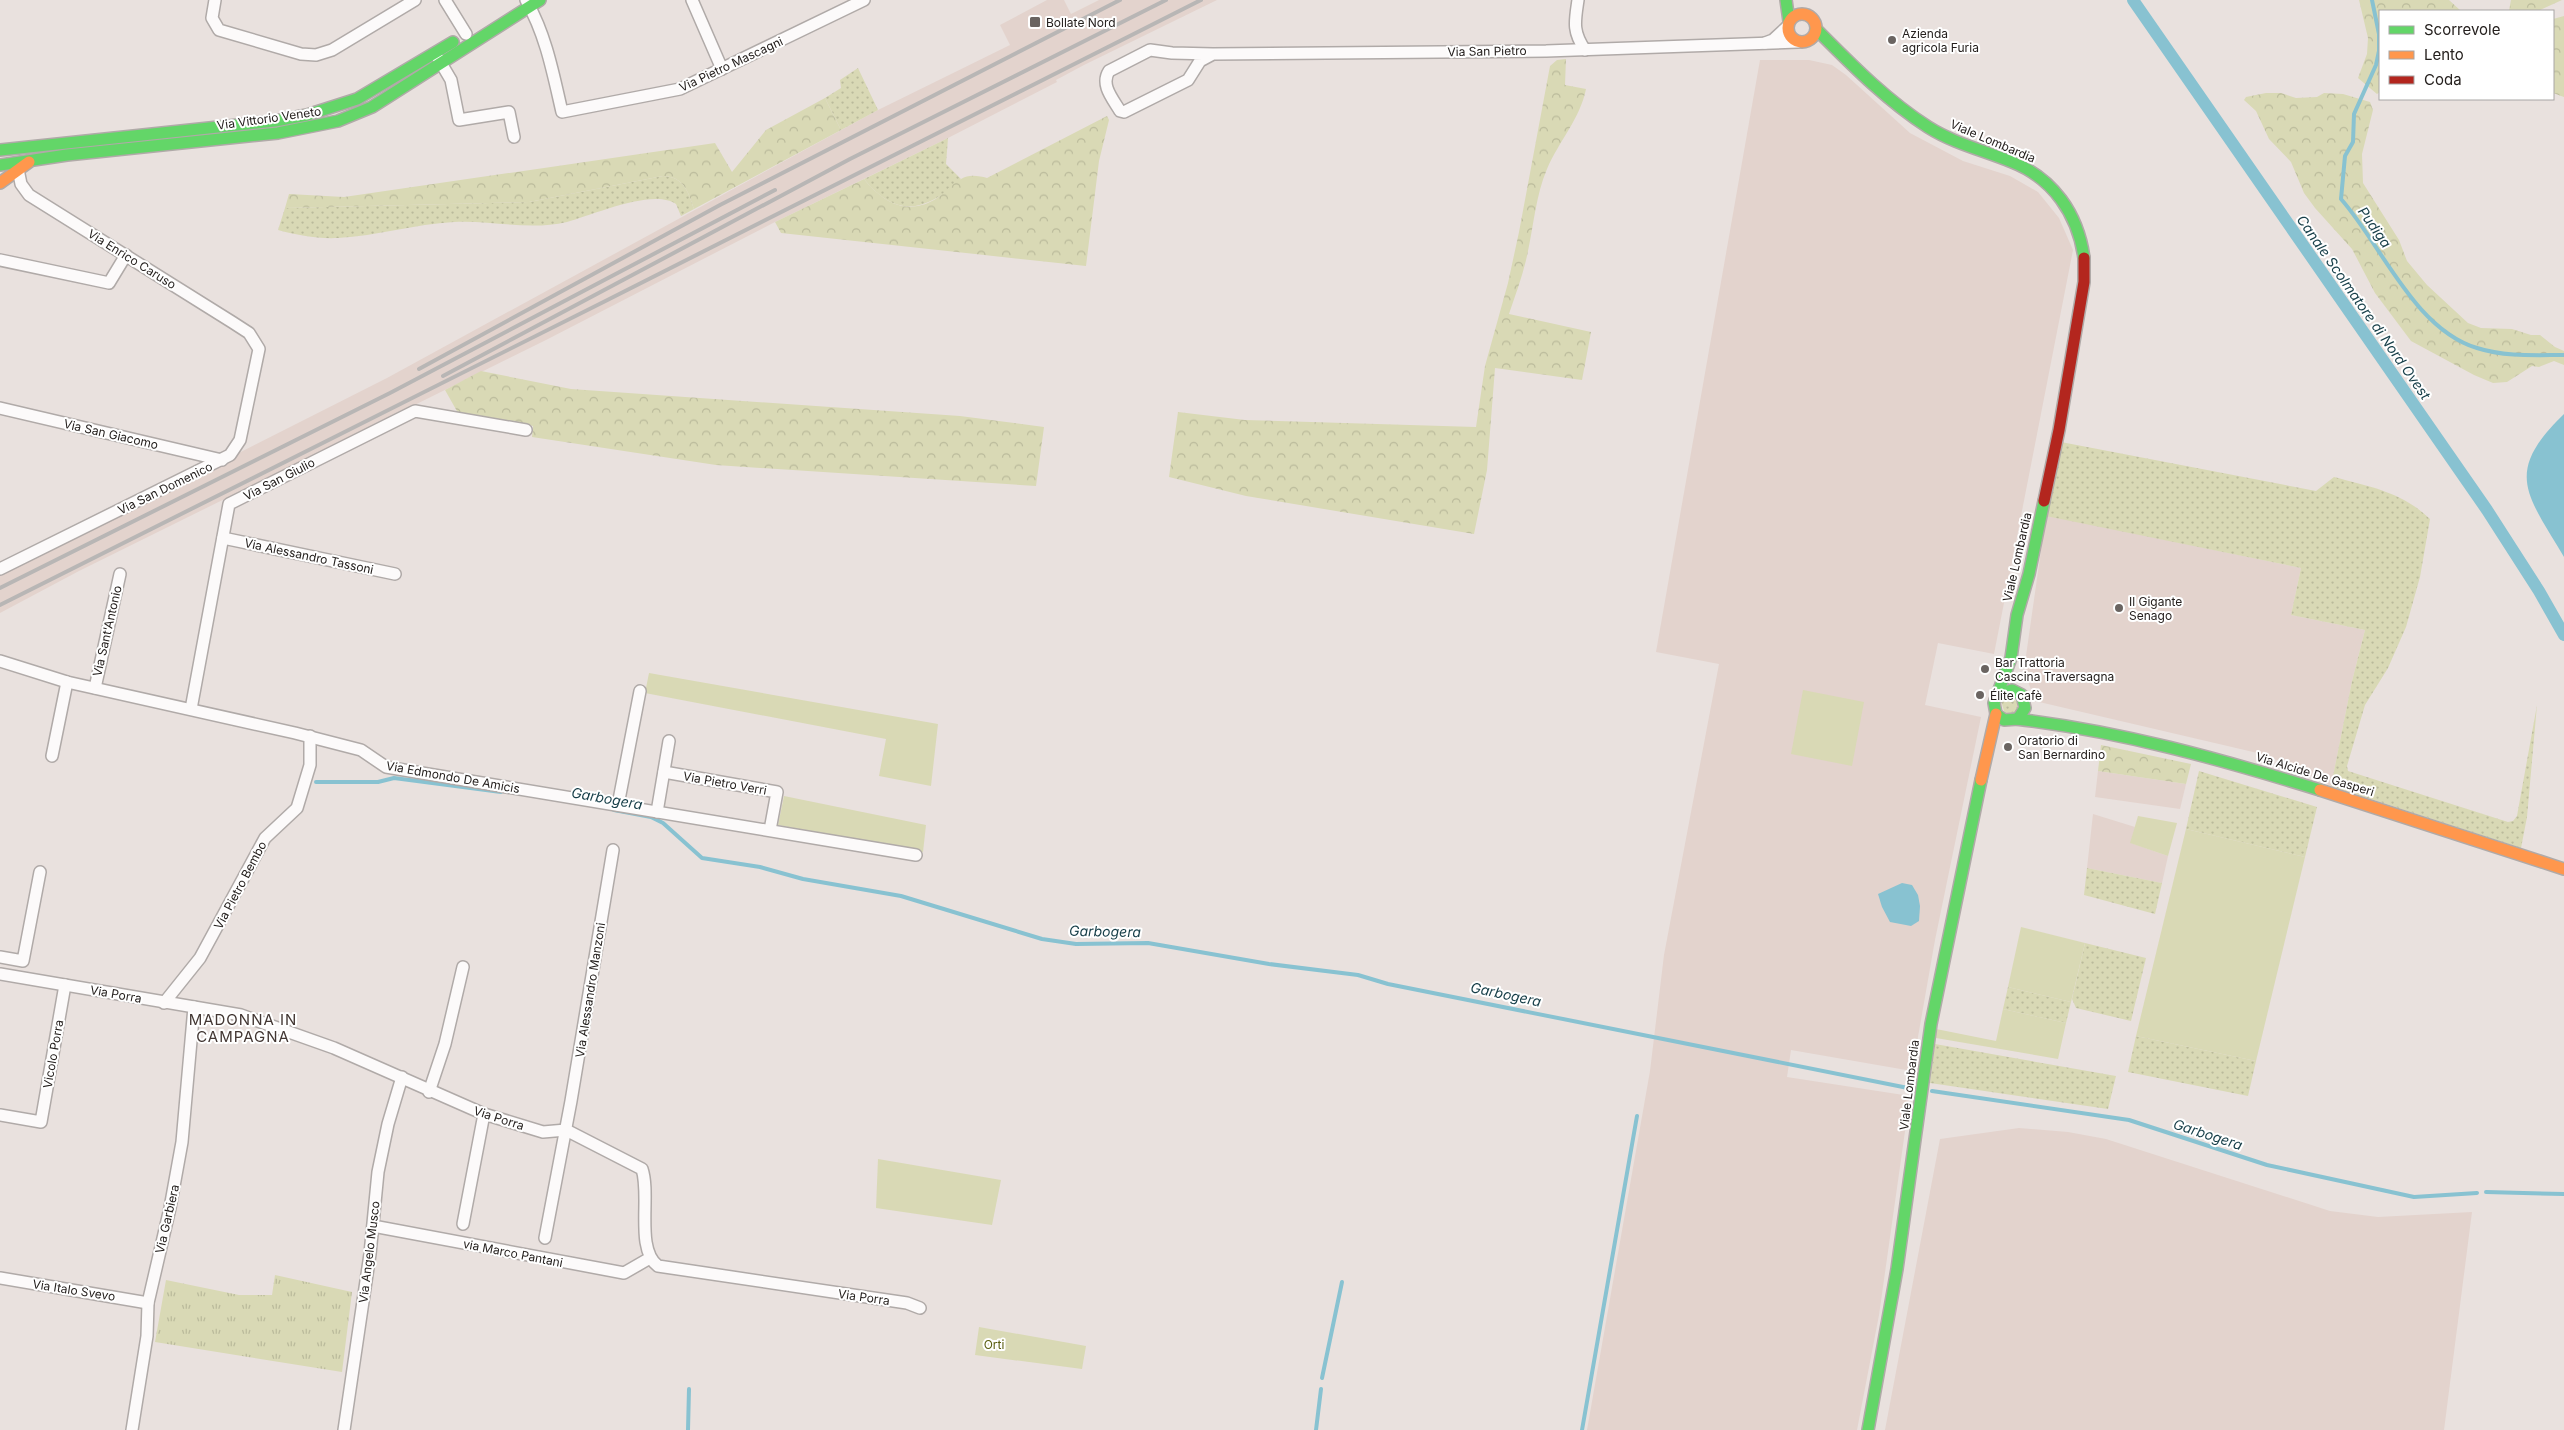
<svg xmlns="http://www.w3.org/2000/svg" width="2564" height="1430" font-family="Inter,sans-serif">
<style>
.built{fill:#e3d3cd}
.grass{fill:url(#grass-dots)}
.forest{fill:url(#forest-crowns)}
.park{fill:url(#park-tufts)}
.garden{fill:#d9d9b5}
.water{fill:#88c2d1}
.lines{fill:none;stroke-linecap:round;stroke-linejoin:round}
.stream{stroke:#88c2d1;stroke-width:4}
.canal{stroke:#88c2d1;stroke-width:12}
.street-casing{stroke:#b0aaa8;stroke-width:14}
.fast-casing{stroke:#b0aaa8;stroke-width:14}
.slow-casing{stroke:#b0aaa8;stroke-width:14}
.jam-casing{stroke:#b0aaa8;stroke-width:14}
.street{stroke:#fcfafa;stroke-width:11}
.fast{stroke:#63d668;stroke-width:11}
.slow{stroke:#ff974d;stroke-width:11}
.jam{stroke:#b3261e;stroke-width:11}
.rail{stroke:#b8b6b5;stroke-width:4}
.poi-dot{fill:#6a6461;stroke:#fff;stroke-width:2}
.labels{text-anchor:middle;dominant-baseline:central;stroke-width:4;stroke-linejoin:round;paint-order:stroke}
.poi-label{font-size:12px;fill:#25201e;stroke:#fff;text-anchor:start}
.street-label{font-size:12px;fill:#25201e;stroke:#fff}
.park-label{font-size:12px;fill:#585c0d;stroke:#fff}
.water-label{font-size:14px;font-style:italic;fill:#163e48;stroke:#fff}
.quarter-label{font-size:15px;letter-spacing:1px;fill:#423632;stroke:#fff}
</style>
<defs>
<pattern id="grass-dots" width="8" height="8" patternUnits="userSpaceOnUse" patternTransform="scale(1.25)"><rect width="8" height="8" fill="#d9d9b5"/><path d="M2 2h.1M6 6h.1" fill="none" stroke="#baba9b" stroke-width="1.8" stroke-linecap="round"/></pattern>
<pattern id="forest-crowns" width="20" height="18" patternUnits="userSpaceOnUse" patternTransform="scale(1.25)"><rect width="20" height="18" fill="#d9d9b5"/><path d="M2 6a3 3 0 1 1 6 0M12 15a3 3 0 1 1 6 0" fill="none" stroke="#baba9b"/></pattern>
<pattern id="park-tufts" width="24" height="20" patternUnits="userSpaceOnUse" patternTransform="scale(1.25)"><rect width="24" height="20" fill="#d9d9b5"/><path d="M3 7l-1-3M5 7V3M7 7l1-3M15 17l-1-3M17 17v-4M19 17l1-3" fill="none" stroke="#baba9b"/></pattern>
</defs>
<rect width="100%" height="100%" fill="#e9e1de"/>
<g class="built">
<path d="M1047,0H1064L1071,14L1099,0H1217L1084,65L1056,80L1057,82L948,138L775,222L546,340L79,571L0,613V574L387,378L878,110L1010,45L1000,25Z"/>
<path d="M1760,60H1809L1832,65L1846,75L1910,133L1963,161L2010,176L2038,192L2059,218L2073,250L1994,654L1938,643L1925,705L1981,717L1935,940L1912,1071L1791,1050L1787,1077L1910,1096L1879,1315L1857,1430H1587L1650,1071L1664,955L1719,664L1656,652Z"/>
<path d="M2046,515L2301,568L2291,615L2365,630L2352,681L2331,786L2266,755L2035,701L2024,670Z"/>
<path d="M2098,771L2186,784L2180,809L2095,797Z"/>
<path d="M2093,814L2135,827L2131,843L2168,856L2162,883L2087,868Z"/>
<path d="M2019,1128L2068,1132L2106,1139L2330,1211L2378,1217L2472,1212L2444,1430H1885L1940,1139Z"/>
</g>
<g class="grass">
<path d="M858,68L878,110L841,130L825,98L841,88L840,80Z"/>
<path d="M948,138L946,164L961,179C926,212 896,219 864,179Z"/>
<path d="M663,176C684,177 688,191 694,209L681,216L676,204C653,188 593,215 567,222C529,231 492,220 454,222C415,224 377,236 338,238C317,239 297,235 278,230L285,208L529,202Z"/>
<path d="M2061,442L2316,491L2334,477C2371,487 2402,492 2430,519L2420,577L2406,627L2388,668L2365,705L2347,766L2348,771L2508,822L2513,821L2517,816L2537,705L2527,817L2521,848L2331,786L2352,681L2365,630L2291,615L2301,568L2046,516Z"/>
<path d="M2012,697L2018,703L2016,712L2005,714L2001,701Z"/>
<path d="M2199,771L2317,807L2305,857L2186,829Z"/>
<path d="M2087,868L2162,883L2155,914L2084,895Z"/>
<path d="M2085,943L2146,958L2131,1021L2076,1008L2072,999Z"/>
<path d="M2008,987L2071,1002L2066,1023L2003,1009Z"/>
<path d="M2136,1036L2256,1061L2248,1096L2128,1072Z"/>
<path d="M1935,1044L2116,1076L2108,1109L1930,1083Z"/>
</g>
<g class="forest">
<path d="M2359,0H2449L2461,11H2380V92L2377,94L2358,78L2367,54L2368,38Z"/>
<path d="M2511,0H2562L2538,11H2509Z"/>
<path d="M2564,16V97L2553,93V19Z"/>
<path d="M1566,59L1565,85L1586,89C1580,119 1559,141 1547,169C1536,195 1534,223 1528,251C1524,272 1516,293 1509,314L1591,332L1582,380L1495,368L1487,470L1474,534L1246,496L1169,477L1178,412L1245,420L1476,427L1485,366L1508,283L1519,232L1550,66L1557,60Z"/>
<path d="M2266,93H2281L2296,98L2317,97L2324,93L2343,94L2370,102L2373,110L2362,154L2363,183L2399,240L2407,261L2427,285L2468,323L2481,328L2512,329L2531,335H2540L2555,347L2564,351V365L2554,361L2539,367L2532,366L2507,382L2493,383L2474,375L2411,341L2375,293L2352,249L2315,208L2304,193L2291,162L2269,139L2256,111L2244,100L2246,97Z"/>
<path d="M825,98L841,130L694,209C688,191 684,177 663,176L529,202L285,208L289,194L344,197L715,143L732,172L766,130Z"/>
<path d="M1107,116L1109,120L1099,161L1086,266L781,233L775,222L864,179C882,201 905,216 934,200C943,195 951,184 961,179C969,174 979,176 987,178Z"/>
<path d="M481,371L571,389L960,416L1044,427L1036,486L716,465L532,437L533,426L458,413L445,390Z"/>
<path d="M2101,745L2191,764L2186,784L2098,771Z"/>
</g>
<path class="park" d="M275,1275L352,1292L342,1372L155,1342L166,1280L239,1295H272Z"/>
<g class="garden">
<path d="M649,673L938,724L931,786L879,776L886,739L645,693Z"/>
<path d="M1803,690L1864,702L1852,766L1791,754Z"/>
<path d="M784,796L926,825L923,852L778,825Z"/>
<path d="M2138,816L2177,823L2168,856L2130,843Z"/>
<path d="M2186,829L2305,857L2256,1061L2136,1036Z"/>
<path d="M2021,927L2085,943L2071,1002L2008,987Z"/>
<path d="M2003,1009L2066,1023L2058,1059L1936,1038V1029L1996,1041Z"/>
<path d="M878,1159L1001,1180L992,1225L876,1208Z"/>
<path d="M979,1327L1086,1346L1082,1369L975,1355Z"/>
</g>
<g class="water">
<path d="M2564,414V557C2527,494 2503,473 2564,414Z"/>
<path d="M1902,883L1912,885L1918,895L1920,906L1919,921L1911,926L1890,922L1882,907L1878,894Z"/>
</g>
<g class="lines">
<g class="stream">
<path d="M2372,0L2379,34V51L2376,65L2354,114L2353,142L2345,156L2341,199C2381,244 2414,329 2477,348C2505,357 2535,355 2564,355"/>
<path d="M316,782H378L394,778L501,792"/>
<path d="M614,810L651,817L663,823L702,858L760,867L803,879L901,896L1042,939L1076,944L1148,943L1269,964L1358,975L1388,984L1908,1088"/>
<path d="M1932,1091L2129,1120L2267,1165L2414,1197L2477,1193"/>
<path d="M2486,1192L2564,1194"/>
<path d="M1322,1378L1342,1282"/>
<path d="M688,1430L689,1389"/>
<path d="M1316,1430L1321,1389"/>
<path d="M1582,1430L1637,1116"/>
</g>
<path class="canal" d="M2133,0L2487,510L2539,591L2564,635"/>
<defs>
<g id="street">
<path d="M215,0L212,18L219,30L301,54L316,55L332,50L415,0"/>
<path d="M445,0L466,34"/>
<path d="M526,0C546,35 553,73 562,112L680,89L864,0"/>
<path d="M692,0L722,69"/>
<path d="M1578,0C1575,21 1572,31 1585,50"/>
<path d="M1765,43L1773,40L1787,27"/>
<path d="M1213,54L1200,61L1188,80L1124,112L1120,111C1113,99 1100,85 1109,71L1150,50L1172,53L1213,54L1546,51L1798,42"/>
<path d="M438,58L451,80L459,120L509,112L514,137"/>
<path d="M0,260L109,283L126,255"/>
<path d="M0,408L222,460"/>
<path d="M223,538L395,574"/>
<path d="M0,569L230,455L240,440L259,349L249,333L232,322L29,195L21,184L17,164"/>
<path d="M0,661L67,682L295,733L361,750L386,767L916,855"/>
<path d="M95,688L120,574"/>
<path d="M191,709L229,504L415,411L526,430"/>
<path d="M52,756L67,682"/>
<path d="M664,772L777,792L770,830"/>
<path d="M618,805L640,691"/>
<path d="M657,812L669,741"/>
<path d="M0,957L23,961L40,872"/>
<path d="M0,974L241,1015L334,1048L484,1114L543,1132L566,1130L642,1169C651,1196 635,1249 658,1266L907,1303L920,1308"/>
<path d="M164,1003L200,958L265,838L297,808L310,765V736"/>
<path d="M429,1092L445,1044L463,967"/>
<path d="M0,1115L41,1122L65,985"/>
<path d="M463,1224L484,1114"/>
<path d="M373,1226L624,1273L650,1258"/>
<path d="M545,1238L571,1101L613,850"/>
<path d="M0,1278L148,1303"/>
<path d="M132,1430L147,1336L148,1303L170,1208L182,1142L194,1007"/>
<path d="M344,1430L370,1254L378,1172L388,1124L402,1077"/>
</g>
<g id="fast">
<path d="M1786,0L1789,21"/>
<path d="M1816,29C1851,64 1886,100 1928,127C1955,144 1983,150 2012,162C2053,178 2078,214 2084,258"/>
<path d="M0,150L275,121L307,115L357,99L453,42"/>
<path d="M0,165L67,155L278,133L338,121L372,107L540,0"/>
<path d="M1998,694L2012,690L2022,695L2025,708L2018,719L2004,720L1996,714L1994,703L2011,658L2017,615L2029,574L2044,501"/>
<path d="M2016,719C2120,731 2220,759 2320,790"/>
<path d="M1868,1430L1897,1269L1931,1024L1981,780"/>
</g>
<g id="slow">
<circle cx="1802" cy="28" r="14"/>
<path d="M0,183L29,162"/>
<path d="M1981,780L1996,714"/>
<path d="M2320,790L2564,869"/>
</g>
<path id="jam" d="M2044,501L2059,430L2084,282V258"/>
</defs>
<use href="#street" class="street-casing"/>
<use href="#fast" class="fast-casing"/>
<use href="#slow" class="slow-casing"/>
<use href="#jam" class="jam-casing"/>
<use href="#street" class="street"/>
<use href="#fast" class="fast"/>
<use href="#slow" class="slow"/>
<use href="#jam" class="jam"/>
<g class="rail">
<path d="M419,369L720,205L1120,0"/>
<path d="M443,376L850,159L1166,0"/>
<path d="M0,588L390,393L775,190"/>
<path d="M0,605C401,405 801,202 1201,0"/>
</g>
</g>
<g class="poi-dot">
<rect x="1029" y="16" width="12" height="12" rx="2.5"/>
<circle cx="1892" cy="40" r="5"/>
<circle cx="2119" cy="608" r="5"/>
<circle cx="1985" cy="669" r="5"/>
<circle cx="1980" cy="695" r="5"/>
<circle cx="2008" cy="747" r="5"/>
</g>
<g class="labels">
<g class="poi-label">
<text x="1046" y="22">Bollate Nord</text>
<text x="1902" y="33">Azienda<tspan x="1902" dy="14">agricola Furia</tspan></text>
<text x="2129" y="601">Il Gigante<tspan x="2129" dy="14">Senago</tspan></text>
<text x="1995" y="662">Bar Trattoria<tspan x="1995" dy="14">Cascina Traversagna</tspan></text>
<text x="1990" y="695">Élite cafè</text>
<text x="2018" y="740">Oratorio di<tspan x="2018" dy="14">San Bernardino</tspan></text>
</g>
<g class="street-label">
<text transform="translate(1487 51) rotate(-1)">Via San Pietro</text>
<text transform="translate(731 64) rotate(-25)">Via Pietro Mascagni</text>
<text transform="translate(269 118) rotate(-8)">Via Vittorio Veneto</text>
<text transform="translate(1993 141) rotate(23)">Viale Lombardia</text>
<text transform="translate(132 259) rotate(32)">Via Enrico Caruso</text>
<text transform="translate(111 434) rotate(13)">Via San Giacomo</text>
<text transform="translate(279 479) rotate(-27)">Via San Giulio</text>
<text transform="translate(165 488) rotate(-26)">Via San Domenico</text>
<text transform="translate(309 556) rotate(12)">Via Alessandro Tassoni</text>
<text transform="translate(2017 557) rotate(-77)">Viale Lombardia</text>
<text transform="translate(107 631) rotate(-77)">Via Sant'Antonio</text>
<text transform="translate(2315 774) rotate(17)">Via Alcide De Gasperi</text>
<text transform="translate(453 777) rotate(10)">Via Edmondo De Amicis</text>
<text transform="translate(725 783) rotate(10)">Via Pietro Verri</text>
<text transform="translate(240 885) rotate(-62)">Via Pietro Bembo</text>
<text transform="translate(590 990) rotate(-81)">Via Alessandro Manzoni</text>
<text transform="translate(116 994) rotate(10)">Via Porra</text>
<text transform="translate(53 1054) rotate(-80)">Vicolo Porra</text>
<text transform="translate(1909 1085) rotate(-83)">Viale Lombardia</text>
<text transform="translate(499 1118) rotate(18)">Via Porra</text>
<text transform="translate(167 1219) rotate(-77)">Via Garbiera</text>
<text transform="translate(369 1252) rotate(-83)">Via Angelo Musco</text>
<text transform="translate(513 1253) rotate(11)">via Marco Pantani</text>
<text transform="translate(74 1290) rotate(9)">Via Italo Svevo</text>
<text transform="translate(864 1297) rotate(8)">Via Porra</text>
</g>
<g class="park-label">
<text x="994" y="1344">Orti</text>
</g>
<g class="water-label">
<text transform="translate(2375 227) rotate(55)">Pudiga</text>
<text transform="translate(2364 307) rotate(55)">Canale Scolmatore di Nord Ovest</text>
<text transform="translate(607 798) rotate(10)">Garbogera</text>
<text transform="translate(1105 931) rotate(1)">Garbogera</text>
<text transform="translate(1506 994) rotate(12)">Garbogera</text>
<text transform="translate(2208 1134) rotate(18)">Garbogera</text>
</g>
<g class="quarter-label">
<text x="243" y="1019">MADONNA IN<tspan x="243" dy="17">CAMPAGNA</tspan></text>
</g>
</g>
<rect x="2379" y="10" width="175" height="90" fill="#ffffff" stroke="#a8a6a5"/>
<rect x="2389" y="26" width="25" height="8" fill="#63d668" stroke="#a8a6a5"/>
<text x="2424" y="35" font-size="15" fill="#25201e">Scorrevole</text>
<rect x="2389" y="51" width="25" height="8" fill="#ff974d" stroke="#a8a6a5"/>
<text x="2424" y="60" font-size="15" fill="#25201e">Lento</text>
<rect x="2389" y="76" width="25" height="8" fill="#b3261e" stroke="#a8a6a5"/>
<text x="2424" y="85" font-size="15" fill="#25201e">Coda</text>
</svg>
